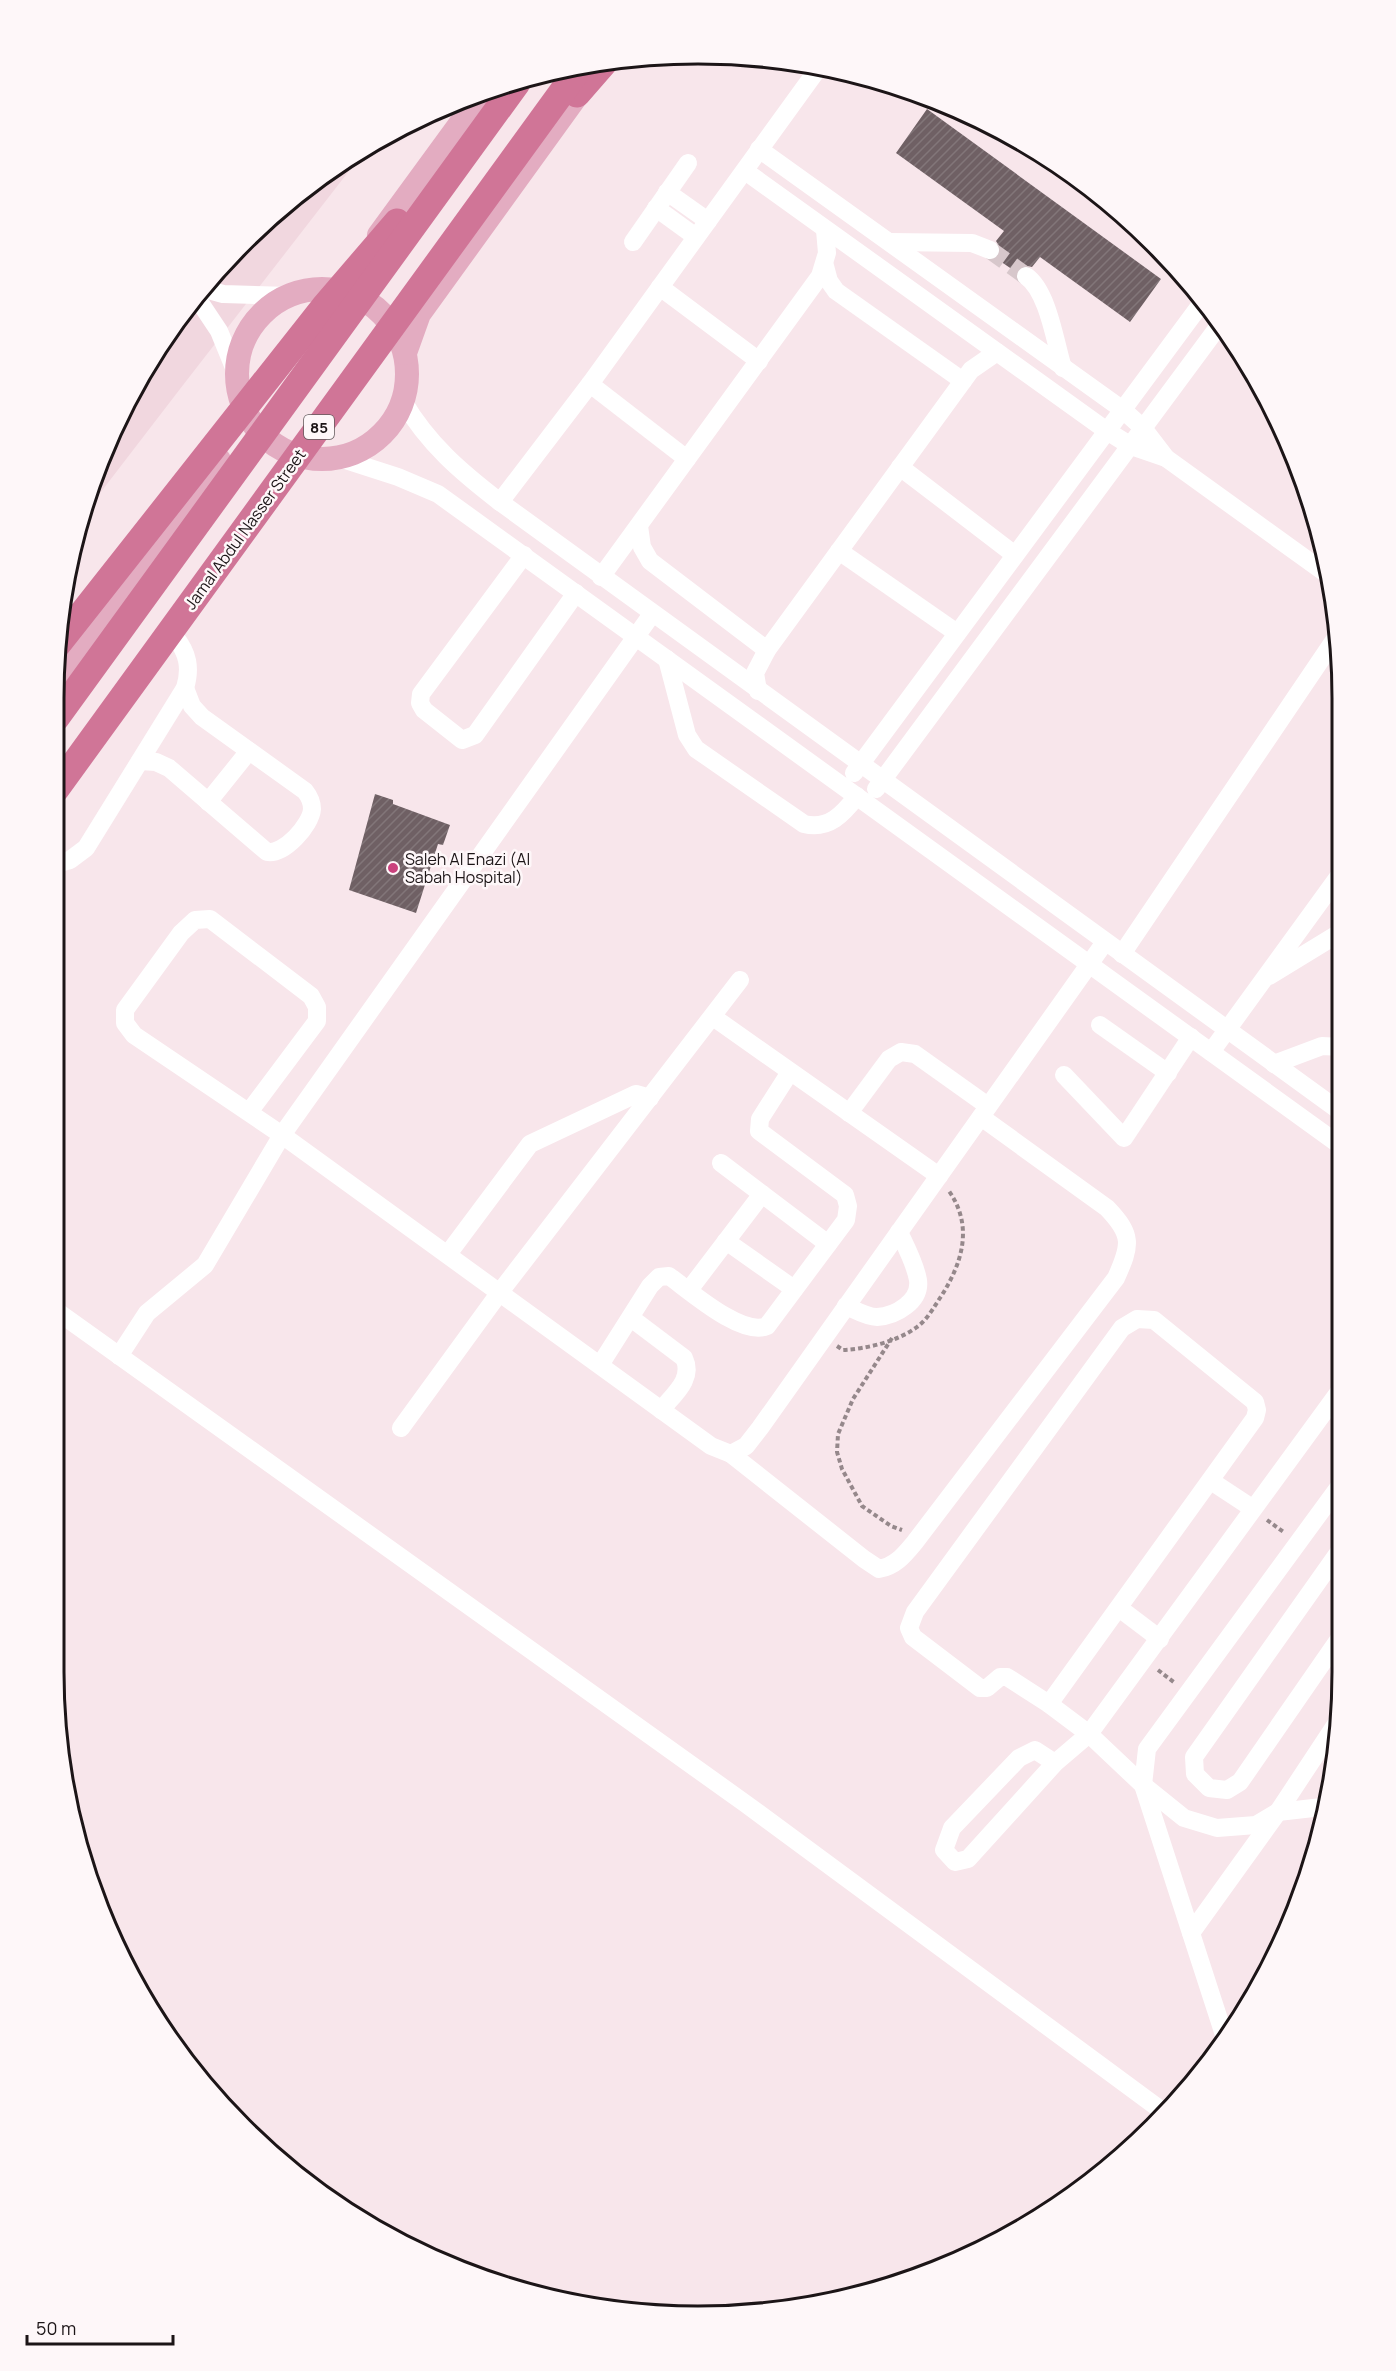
<svg xmlns="http://www.w3.org/2000/svg" width="1396" height="2371" font-family="Manrope,sans-serif">
<style>
.built{fill:#f1d7df}
.building{fill:url(#building-hatch)}
.lines{fill:none;stroke-linecap:round;stroke-linejoin:round}
.minor-tunnel{stroke:#d7c7cb;stroke-width:18;stroke-dasharray:18 9;stroke-linecap:butt}
.path{stroke:#95888b;stroke-width:4;stroke-dasharray:4.5 3;stroke-linecap:butt}
.minor{stroke:#fff;stroke-width:18}
.major{stroke:#e3acc1;stroke-width:24}
.highway{stroke:#d07597;stroke-width:27}
.poi-dot{fill:#ca427d;stroke:#fef7f9;stroke-width:2}
.labels{text-anchor:middle;dominant-baseline:central;stroke-width:5;stroke-linejoin:round;paint-order:stroke}
.shield{fill:#fef7f9;stroke:#60595b;stroke-width:1.5}
.shield-label{font-size:15px;font-weight:bold;fill:#1c1517}
.street-label{font-size:16px;fill:#1c1517;stroke:#fef7f9}
.poi-label{font-size:16px;fill:#1c1517;stroke:#fef7f9;text-anchor:start}
.rim{fill:none;stroke:#1c1517;stroke-width:3}
</style>
<defs>
<pattern id="building-hatch" width="6" height="6" patternUnits="userSpaceOnUse" patternTransform="scale(1.5)"><rect width="6" height="6" fill="#6f6064"/><path d="M-1 1l2-2M0 6l6-6M5 7l2-2" fill="none" stroke="#827679"/></pattern>
</defs>
<rect width="100%" height="100%" fill="#f8e6eb"/>
<path class="built" d="M366,149L180,389L84,514L88,491L162,340L242,243L340,163Z"/>
<g class="building">
<path d="M927,109L1161,279L1130,322L1040,257L1032,267L1022,265L1016,272L997,259L1001,249L996,241L1004,231L896,153Z"/>
<path d="M375,794L393,800V804L450,825L443,845L438,844L416,913L349,890Z"/>
</g>
<g class="lines">
<path class="minor-tunnel" d="M990,250L1026,276"/>
<g class="path">
<path d="M892,1338L853,1399L838,1434L837,1452L842,1469L862,1506L891,1526L902,1530"/>
<path d="M837,1346L843,1350C867,1349 898,1341 917,1327C927,1320 934,1307 940,1298C962,1264 974,1227 949,1191"/>
<path d="M1267,1520L1285,1533"/>
<path d="M1158,1670L1175,1683"/>
</g>
<g class="minor">
<path d="M759,149L1123,410L1143,428L1166,458L1324,572"/>
<path d="M745,171L1107,431L1131,446L1166,458"/>
<path d="M667,192L708,221"/>
<path d="M656,208L696,237"/>
<path d="M633,242L688,163"/>
<path d="M890,242L972,243L990,250"/>
<path d="M825,266L829,281L836,291L963,381"/>
<path d="M1026,276C1048,291 1055,342 1063,368"/>
<path d="M660,287L759,361"/>
<path d="M205,289L223,294L290,296"/>
<path d="M197,298L219,331L237,375"/>
<path d="M590,384L687,459"/>
<path d="M403,401C428,444 461,472 500,502L1341,1112"/>
<path d="M336,457L398,477L438,494L1341,1146"/>
<path d="M900,467L1015,555"/>
<path d="M500,502L590,384L820,66"/>
<path d="M639,526L642,547L650,561L767,650"/>
<path d="M839,551L957,633"/>
<path d="M524,555L421,694L420,703L424,710L462,740L475,735L576,593"/>
<path d="M601,577L820,276L827,253L825,230"/>
<path d="M667,659L687,735L696,749L804,824C829,830 843,814 857,796"/>
<path d="M758,691L755,673L767,650L971,370L997,352"/>
<path d="M140,761L156,762L169,768L267,852C284,855 311,825 312,809C312,802 309,796 305,791L202,717L192,706L185,688"/>
<path d="M854,773L1201,304"/>
<path d="M876,789L1218,327"/>
<path d="M208,802L249,751"/>
<path d="M56,864L70,860L86,848L185,688C191,668 188,653 175,637"/>
<path d="M1122,954L1337,636"/>
<path d="M1269,976L1341,932"/>
<path d="M713,1017L939,1176"/>
<path d="M1100,1025L1168,1073"/>
<path d="M1211,1052L1341,873"/>
<path d="M1274,1064L1322,1046L1341,1047"/>
<path d="M1064,1075L1124,1138L1191,1037"/>
<path d="M249,1112L317,1021V1007L311,996L210,919L195,920L181,933L125,1010V1023L134,1035L282,1135L711,1446L731,1454L746,1446L760,1428L1105,942"/>
<path d="M849,1113L889,1059L901,1052L915,1054L988,1106"/>
<path d="M721,1163L828,1244"/>
<path d="M726,1241L794,1289"/>
<path d="M448,1254L530,1144L636,1094L650,1098"/>
<path d="M689,1290L762,1194"/>
<path d="M846,1306C855,1310 867,1317 877,1317C896,1316 921,1301 918,1280C915,1263 906,1247 899,1232"/>
<path d="M58,1312L746,1804L1165,2113"/>
<path d="M631,1318L684,1358C694,1379 674,1394 661,1410"/>
<path d="M1137,1319L1154,1320L1255,1402L1257,1410L1255,1418L1049,1704L1007,1677H1000L987,1688H980L913,1637L909,1628L915,1612L1122,1328Z"/>
<path d="M119,1356L147,1313L205,1265L282,1135L652,614"/>
<path d="M600,1365L650,1286L659,1277L669,1276C690,1291 742,1337 767,1326L846,1220L848,1206L845,1195L759,1131L760,1119L790,1072"/>
<path d="M401,1428L500,1292L740,980"/>
<path d="M731,1454L864,1559L879,1569C896,1566 905,1554 915,1542L1116,1278C1131,1245 1133,1235 1107,1208L981,1117"/>
<path d="M1211,1481L1252,1508"/>
<path d="M1341,1549L1194,1757L1195,1774L1209,1788L1227,1790L1240,1782L1341,1636"/>
<path d="M1119,1608L1160,1639"/>
<path d="M1049,1704L1089,1734L1143,1785L1184,1818L1217,1828L1256,1825L1278,1812L1322,1807"/>
<path d="M1055,1763L1035,1750L1019,1758L952,1828L944,1850L955,1862L968,1859L1055,1763L1089,1734L1341,1389"/>
<path d="M1191,1933L1278,1812L1340,1718"/>
<path d="M1226,2041L1143,1785L1147,1749L1341,1484"/>
</g>
<g class="major">
<path d="M379,235L482,94"/>
<circle cx="322" cy="374" r="85"/>
<path d="M405,353L419,314L588,80"/>
<path d="M56,685L219,460"/>
</g>
<g class="highway">
<path d="M577,94L604,63"/>
<path d="M58,644L324,307L397,222"/>
<path d="M56,718L517,83"/>
<path d="M56,789L581,66"/>
</g>
</g>
<circle class="poi-dot" cx="393" cy="868" r="6"/>
<g class="labels">
<rect class="shield" x="304" y="415" width="30" height="24" rx="4.5"/>
<g class="shield-label">
<text x="319" y="427">85</text>
</g>
<g class="street-label">
<text transform="translate(245 529) rotate(-54)">Jamal Abdul Nasser Street</text>
</g>
<g class="poi-label">
<text x="405" y="859">Saleh Al Enazi (Al<tspan x="405" dy="18">Sabah Hospital)</tspan></text>
</g>
</g>
<path d="M0 0H1396V2371H0ZM698 64H698A634 634 0 0 1 1332 698V1672A634 634 0 0 1 698 2306H698A634 634 0 0 1 64 1672V698A634 634 0 0 1 698 64Z" fill="#fef7f9" fill-rule="evenodd"/>
<path class="rim" d="M698 64H698A634 634 0 0 1 1332 698V1672A634 634 0 0 1 698 2306H698A634 634 0 0 1 64 1672V698A634 634 0 0 1 698 64Z"/>
<path d="M27 2335v9h146v-9" fill="none" stroke="#1c1517" stroke-width="3"/>
<text x="36" y="2335" font-size="18" fill="#1c1517" stroke="#fef7f9" stroke-width="4.5" paint-order="stroke">50 m</text>
</svg>
